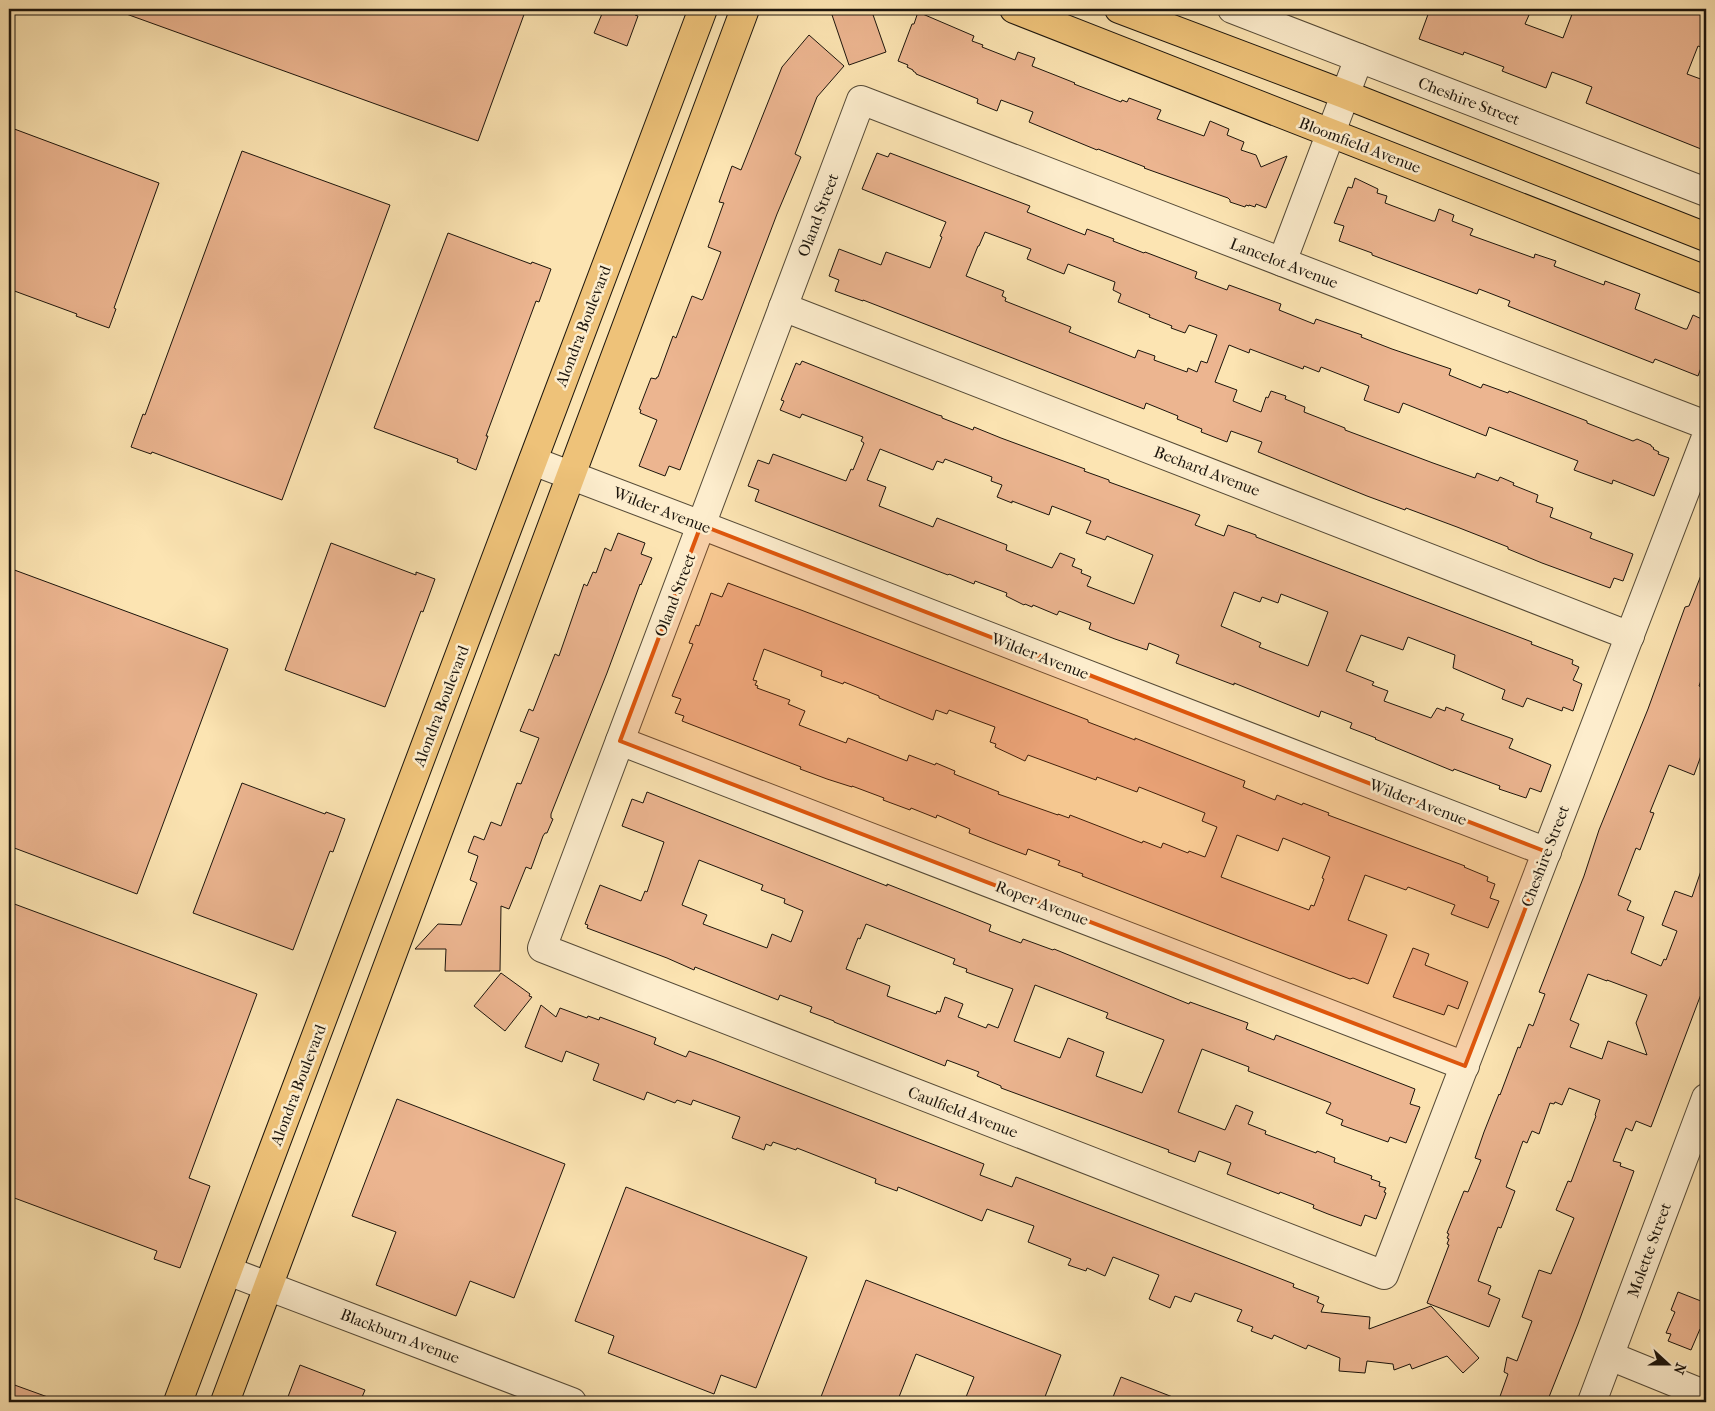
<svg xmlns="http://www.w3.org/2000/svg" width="1715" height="1411" font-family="'IM FELL French Canon',serif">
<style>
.building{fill:#ecb590;stroke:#1c150c;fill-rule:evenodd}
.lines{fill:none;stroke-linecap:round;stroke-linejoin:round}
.minor-casing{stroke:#544936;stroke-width:30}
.major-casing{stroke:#1c150c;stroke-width:30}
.minor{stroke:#fdedcd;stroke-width:28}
.major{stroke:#eec279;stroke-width:28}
.marked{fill:#de560c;fill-opacity:0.2;stroke:#de560c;stroke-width:4;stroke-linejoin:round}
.labels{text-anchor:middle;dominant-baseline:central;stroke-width:5;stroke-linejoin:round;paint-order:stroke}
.street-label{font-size:16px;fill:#1c150c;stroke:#fdedcd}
</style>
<rect width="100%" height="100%" fill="#fce4b2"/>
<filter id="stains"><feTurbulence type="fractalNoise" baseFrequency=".004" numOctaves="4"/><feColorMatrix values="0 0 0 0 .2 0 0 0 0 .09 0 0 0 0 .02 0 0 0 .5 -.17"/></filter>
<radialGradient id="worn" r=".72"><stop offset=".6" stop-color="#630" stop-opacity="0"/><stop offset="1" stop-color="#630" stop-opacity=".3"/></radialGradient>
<g class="building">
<path d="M118,9H526L478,141L118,11Z"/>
<path d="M604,9H637L635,15L638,16L627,46L594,33Z"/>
<path d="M830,9H871L886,52L849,65Z"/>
<path d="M1430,9H1513L1529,15L1525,24L1563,38L1574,9H1706V49L1698,46L1687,74L1706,81V151L1586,103L1592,87L1574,80L1552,72L1546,88L1502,71L1504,67L1464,52L1463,55L1419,39Z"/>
<path d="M918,12L974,36L972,41L983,45L982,47L1015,60L1018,52L1035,58L1032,66L1075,83L1074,84L1121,102L1122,100L1127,102L1129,98L1161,110L1157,119L1204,136L1210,121L1229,129L1227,135L1244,142L1241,150L1256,155L1261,167L1287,156L1266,208L1256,204L1255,207L1249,205V206L1246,205L1245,207L1230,202V200L1228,198L1144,168L1145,167L1098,149L1097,150L1029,122L1033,112L1001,100L997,111L977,103L978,99L916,74V73L913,71V70L907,67L908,65L898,61L912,24H914Z"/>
<path d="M809,35L844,66L817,97L795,154L801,157L777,214L680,470L669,466L665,476L639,466L657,420L640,413L641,410L639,409L651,378L656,379L657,377H658L673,336L676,338L692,296L702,300L703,299L721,252L708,247L723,205L724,203L719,202L732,166L741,170L782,67Z"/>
<path d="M9,127L159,183L114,308L116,309L109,328L76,316L77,314L9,289Z"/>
<path d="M242,151L390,205L282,500L152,452L151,454L131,447L143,414L145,415Z"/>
<path d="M877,153L888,157L890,153L1030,206L1027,212L1085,235L1087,229L1114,239L1113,241L1144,253L1145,252L1197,272L1195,278L1227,290L1229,285L1281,304L1279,310L1314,324L1316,319L1362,335L1361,337L1392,349L1451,369L1449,375L1481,388L1483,384L1508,393L1509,391L1587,421V423L1633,441L1637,439L1651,445V446L1654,448L1653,449L1659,452L1658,454L1669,458L1654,496L1613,480L1612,484L1574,470L1578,461L1489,427L1486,436L1403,403L1399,413L1364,400L1369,386L1321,367L1319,372L1304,366L1303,369L1250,349L1249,353L1229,345L1215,382L1237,390L1233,401L1261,412L1266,397L1268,398L1271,391L1286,396L1285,399L1305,407L1304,412L1345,428V430L1433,463L1475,478L1477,473L1498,481L1500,477L1514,483L1513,485L1538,495L1536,502L1553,508L1550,517L1592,533L1590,538L1633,554L1623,581L1614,578L1610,588L1542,563L1508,549V547L1457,527L1406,508L1405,510L1367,496L1258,452L1262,442L1231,431L1227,442L1201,432L1202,429L1177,419L1178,416L1146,403L1144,409L863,300V301L835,291L839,280L829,276L839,249L881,265L886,252L930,268L942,237L940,236L946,222L862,189ZM985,232L1031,249L1027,259L1049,268L1064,274L1068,264L1115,282L1113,290L1121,294L1118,302L1150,315L1149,317L1172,326L1171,328L1185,333L1189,325L1217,335L1207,363L1201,361L1197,372L1188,368L1187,372L1154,360L1155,356L1138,350L1135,358L1069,332L1071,327L1005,301L1006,298L1002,296L1004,291L966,276L978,246H979Z"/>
<path d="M1355,178L1378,189L1377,193L1387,196L1385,203L1433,221H1435L1439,209L1454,215L1452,221L1473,229L1470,235L1534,258L1535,254L1556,261L1554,266L1604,285L1605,281L1640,294L1635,309L1685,329H1687L1693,315L1706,321V367L1702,365L1698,376L1655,359L1653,363L1508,306L1510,301L1479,289L1477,294L1372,255V253L1339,241L1344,226L1334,223L1348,187L1352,188Z"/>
<path d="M448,233L531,264L532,262L551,269L539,302L536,301L486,436H488L476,470L457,462L458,459L374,428Z"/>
<path d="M802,361L938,415L942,416V418L973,430L974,427L1001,438L1085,469L1084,471L1109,480V482L1200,515L1195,525L1224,536L1228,525L1256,535V537L1532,642L1531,644L1573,660L1572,664L1579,667L1573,680L1582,684L1573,711L1563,707L1562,711L1527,698L1523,707L1502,699L1505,690L1453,668L1455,655L1408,637L1403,650L1361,635L1346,671L1374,682L1372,685L1388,691L1384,701L1431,718L1437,708L1445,711L1446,707L1464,714L1461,720L1513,739L1509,748L1551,765L1541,792L1530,788L1526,798L1499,789L1500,786L1454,769L1453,771L1375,739L1376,738L1350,728L1352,723L1321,711L1319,717L1234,683V685L1176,663L1179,655L1149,643L1147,650L1115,639L1089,629L1091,623L1059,611L1057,615L1033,605L1032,607L1025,604L1024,605L1006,596L1007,593L975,581L974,584L949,574L948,575L755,501L759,490L748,486L758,460L769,464L773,454L846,481L851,469L853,470L864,443L861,441L863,437L802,414L800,418L780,410L784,401L781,400L796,363L800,365ZM880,449L933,470L937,461L943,463L945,459L992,477L991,481L1002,485L997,497L1012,503V501L1049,515L1052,506L1091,521L1086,533L1105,540L1107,536L1153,555L1134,604L1087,586L1091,577L1081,573L1082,570L1072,566L1075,559L1060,553L1052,568L1006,550L1007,545L937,518L933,527L879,506L886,487L867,480ZM1234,592L1260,602L1262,597L1278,603L1281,594L1328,612L1308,666L1259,647L1261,643L1221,626Z"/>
<path d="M618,533L645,543L641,554L652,558L641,585L640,584L607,673L551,814V818L553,819L547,833H545L543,836L531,869L526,867L509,909L501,906L500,971H445L446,949H415L438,924L461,925L477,883L470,880L478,856L468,852L474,836L484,840L491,822L501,826L517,783L521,784L539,738L520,731L529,709L533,711L555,654L559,656L584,584L587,586L593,572L596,573L605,548L611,551Z"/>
<path d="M331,543L416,575V572L435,579L423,612L421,611L385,707L285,670Z"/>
<path d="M1705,565H1706V666L1699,686L1706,689V742L1694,775L1669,765L1650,812L1654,813L1640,850L1636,848L1618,895L1631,901L1627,910L1644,917L1631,953L1661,966L1664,959L1666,960L1677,931L1662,925L1675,891L1692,897L1704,862H1706V981L1651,1127L1636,1121L1632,1131L1626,1128L1613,1161L1621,1163L1620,1166L1634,1171L1578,1324L1547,1402H1498L1508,1374L1504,1372L1507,1357L1517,1361L1532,1321L1522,1317L1539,1270L1551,1274L1574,1218L1556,1210L1568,1181L1571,1182L1596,1116L1595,1115L1600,1100L1569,1088L1562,1105L1555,1102L1554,1104L1550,1103L1539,1134L1532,1131L1527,1143L1523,1141L1506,1187L1515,1191L1501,1228L1498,1227L1478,1281L1491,1286L1488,1294L1500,1299L1489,1327L1427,1303L1449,1245L1447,1244L1449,1239L1447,1238L1449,1234L1447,1233L1464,1191L1468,1192L1481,1160L1475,1158L1484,1132L1499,1094L1500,1095L1518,1047L1520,1048L1529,1024L1533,1026L1545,994L1539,992L1584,876L1599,830L1648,709L1685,607L1689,606ZM1588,974L1607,981V980L1647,995L1636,1023L1647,1055L1608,1041L1602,1059L1570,1047L1579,1024L1570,1020Z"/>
<path d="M9,568L228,649L137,894L9,846Z"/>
<path d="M728,583L801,610L1088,720V722L1135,740V738L1245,781L1243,787L1275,800L1277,795L1302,805L1303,803L1329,813L1328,815L1465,866L1464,867L1488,877L1487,881L1495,884L1490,898L1499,901L1488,928L1451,914L1455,905L1408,887L1406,890L1365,875L1348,920L1387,935L1368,984L1353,978L1350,979L1245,939L1082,876L1083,874L1058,865L1060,861L1028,849L1026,855L997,844L969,833L970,829L937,815L936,818L911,808L910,810L883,800L884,798L852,786V787L827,779L800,769L801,767L682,721L684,716L675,713L681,699L672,696L693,644L689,643L696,625L699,626L711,593L722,597ZM764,649L822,671L821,676L843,684L844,682L879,696V698L933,720L936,710L947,714L949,710L995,727L990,742L996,744L995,747L1025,761L1028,755L1096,780L1097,777L1137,792L1139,787L1205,813L1202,821L1217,827L1205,857L1189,851L1188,853L1163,843L1161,848L1143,841L1142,843L1070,815L1069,818L1058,814V815L998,794L999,792L954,774L955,771L936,763L935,765L909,755L907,761L848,738L846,743L799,725L805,711L788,704L790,700L757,688L758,686L755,685L757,681L753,680ZM1237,835L1278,851L1283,838L1330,857L1322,878L1324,879L1314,906L1311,905L1309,910L1221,877Z"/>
<path d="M242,783L325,814L326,812L345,819L333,852L330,851L293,950L193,913Z"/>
<path d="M647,792L887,886V884L966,915L991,925L989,931L1021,943L1023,939L1053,950L1054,949L1189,1004L1190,1002L1248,1023L1246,1029L1274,1040L1276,1035L1415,1089L1410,1104L1420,1107L1406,1143L1390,1137L1388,1142L1341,1125L1343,1120L1326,1113L1331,1103L1248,1071L1249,1067L1202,1049L1178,1112L1225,1130L1236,1105L1253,1112L1248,1124L1266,1131L1265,1134L1316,1153L1317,1151L1335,1158L1334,1162L1372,1176L1371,1179L1380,1182L1379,1186L1386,1188L1384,1192L1386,1193L1376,1219L1365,1215L1361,1226L1328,1214L1313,1208L1314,1205L1280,1192L1279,1194L1227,1174L1231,1163L1199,1151L1195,1162L1168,1152L1169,1150L1110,1128L1001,1088V1086L977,1076L979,1072L947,1060L945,1066L834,1022V1021L810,1012L812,1007L780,995L778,1000L695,967L694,970L667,958L587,928L588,925L585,924L600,885L641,901L645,891L647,892L664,842L622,826L632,799L643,803ZM699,860L763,885L761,890L785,899L784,903L803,911L791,942L772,934L767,948L703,924L707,915L682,905ZM866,924L955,959L953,964L967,969L966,972L1013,989L998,1028L988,1024L986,1028L958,1017L963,1004L945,997L940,1012L937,1011L936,1014L887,996L890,986L846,969L858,938L860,939ZM1035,985L1108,1013L1106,1018L1164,1040L1142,1093L1096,1076L1104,1052L1068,1038L1060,1058L1014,1041Z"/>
<path d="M9,902L257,994L189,1178L210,1186L180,1268L154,1259L157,1251L9,1196Z"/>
<path d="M1413,948L1429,954L1425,965L1468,982L1458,1009L1448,1005L1444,1015L1393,997Z"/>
<path d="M501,973L530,994L529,996L532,997L505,1031L474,1006Z"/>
<path d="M541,1005L556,1017L560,1008L587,1018L588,1016L599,1020L600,1017L656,1038L654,1044L686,1057L689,1051L714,1060L984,1164L980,1175L1012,1187L1016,1177L1248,1266L1294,1284L1293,1287L1319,1297L1317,1302L1324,1305L1321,1312L1370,1317L1369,1329L1431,1306L1479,1358L1463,1373L1447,1356L1412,1369L1410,1364L1394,1370L1393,1364L1367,1361L1365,1373L1339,1371L1340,1358L1308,1345L1306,1349L1274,1335L1272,1339L1251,1331L1253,1327L1237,1321L1242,1310L1195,1293L1191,1302L1175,1296L1170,1308L1149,1299L1159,1275L1113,1257L1105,1276L1087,1268L1086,1271L1068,1265L1071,1259L1028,1242L1034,1226L987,1209L982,1221L898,1187L897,1191L875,1183L876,1179L797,1148L796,1150L773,1142L771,1146L766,1144L764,1150L751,1145L732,1138L740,1117L693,1100L691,1105L677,1100L675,1103L647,1092L644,1100L593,1080L599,1064L566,1051L562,1062L525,1047Z"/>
<path d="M397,1099L565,1164L514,1298L470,1281L456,1316L376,1285L396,1232L352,1216Z"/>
<path d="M626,1187L807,1257L756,1388L721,1375L714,1394L608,1353L614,1336L575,1321Z"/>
<path d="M866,1280L1061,1355L1043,1402H964L974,1377L916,1354L897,1402H819Z"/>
<path d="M1678,1292L1706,1303V1331L1700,1329L1691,1350L1668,1341L1671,1334L1666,1333L1675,1312L1671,1310Z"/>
<path d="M300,1365L365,1390L360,1402H286Z"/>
<path d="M1121,1377L1183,1401L1182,1402H1111Z"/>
<path d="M9,1383L56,1400L55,1402H9Z"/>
</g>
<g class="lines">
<defs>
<g id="minor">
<path d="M1232,9L1706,192"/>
<path d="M1282,262L1359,58"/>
<path d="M783,307L1630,636"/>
<path d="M1706,425L861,100L542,948L1384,1275L1706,437"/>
<path d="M533,461L701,525L1547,852"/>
<path d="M620,741L1465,1066"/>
<path d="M228,1271L572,1402"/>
<path d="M1610,1356L1706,1395"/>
<path d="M1592,1402L1706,1098"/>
</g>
<g id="major">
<path d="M1014,9L1706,280"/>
<path d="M1119,9L1344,94L1706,237"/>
<path d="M178,1402L703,9"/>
<path d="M225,1402L745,9"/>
</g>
</defs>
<use href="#minor" class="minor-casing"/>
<use href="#major" class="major-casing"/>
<use href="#minor" class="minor"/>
<use href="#major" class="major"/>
</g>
<path class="marked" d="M701,525L1547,852L1465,1066L620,741Z"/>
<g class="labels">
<g class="street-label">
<text transform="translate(1469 101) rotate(21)">Cheshire Street</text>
<text transform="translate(1360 145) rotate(21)">Bloomfield Avenue</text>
<text transform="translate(818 215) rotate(-69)">Oland Street</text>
<text transform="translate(1284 263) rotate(21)">Lancelot Avenue</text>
<text transform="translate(583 326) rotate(-69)">Alondra Boulevard</text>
<text transform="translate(1207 471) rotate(21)">Bechard Avenue</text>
<text transform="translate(662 510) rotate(21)">Wilder Avenue</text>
<text transform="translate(675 595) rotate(-69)">Oland Street</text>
<text transform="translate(1040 656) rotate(21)">Wilder Avenue</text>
<text transform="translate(441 706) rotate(-69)">Alondra Boulevard</text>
<text transform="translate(1418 802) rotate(21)">Wilder Avenue</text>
<text transform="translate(1545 856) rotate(-69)">Cheshire Street</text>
<text transform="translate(1042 903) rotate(21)">Roper Avenue</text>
<text transform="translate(298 1085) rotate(-69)">Alondra Boulevard</text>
<text transform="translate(963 1112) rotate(21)">Caulfield Avenue</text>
<text transform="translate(1649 1250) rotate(-70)">Molette Street</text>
<text transform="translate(400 1336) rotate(21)">Blackburn Avenue</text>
</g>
</g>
<rect width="1715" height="1411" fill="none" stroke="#fce4b2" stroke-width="30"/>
<rect x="10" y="10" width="1695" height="1391" fill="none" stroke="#1c150c" stroke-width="2.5"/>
<rect x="15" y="15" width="1685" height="1381" fill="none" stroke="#1c150c"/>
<g transform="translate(1668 1364) rotate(111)" stroke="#fdedcd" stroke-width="4" paint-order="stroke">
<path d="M0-4L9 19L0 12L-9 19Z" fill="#1c150c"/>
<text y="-8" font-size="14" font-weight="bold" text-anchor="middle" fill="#1c150c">N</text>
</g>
<rect width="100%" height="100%" filter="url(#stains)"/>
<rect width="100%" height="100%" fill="url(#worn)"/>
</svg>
